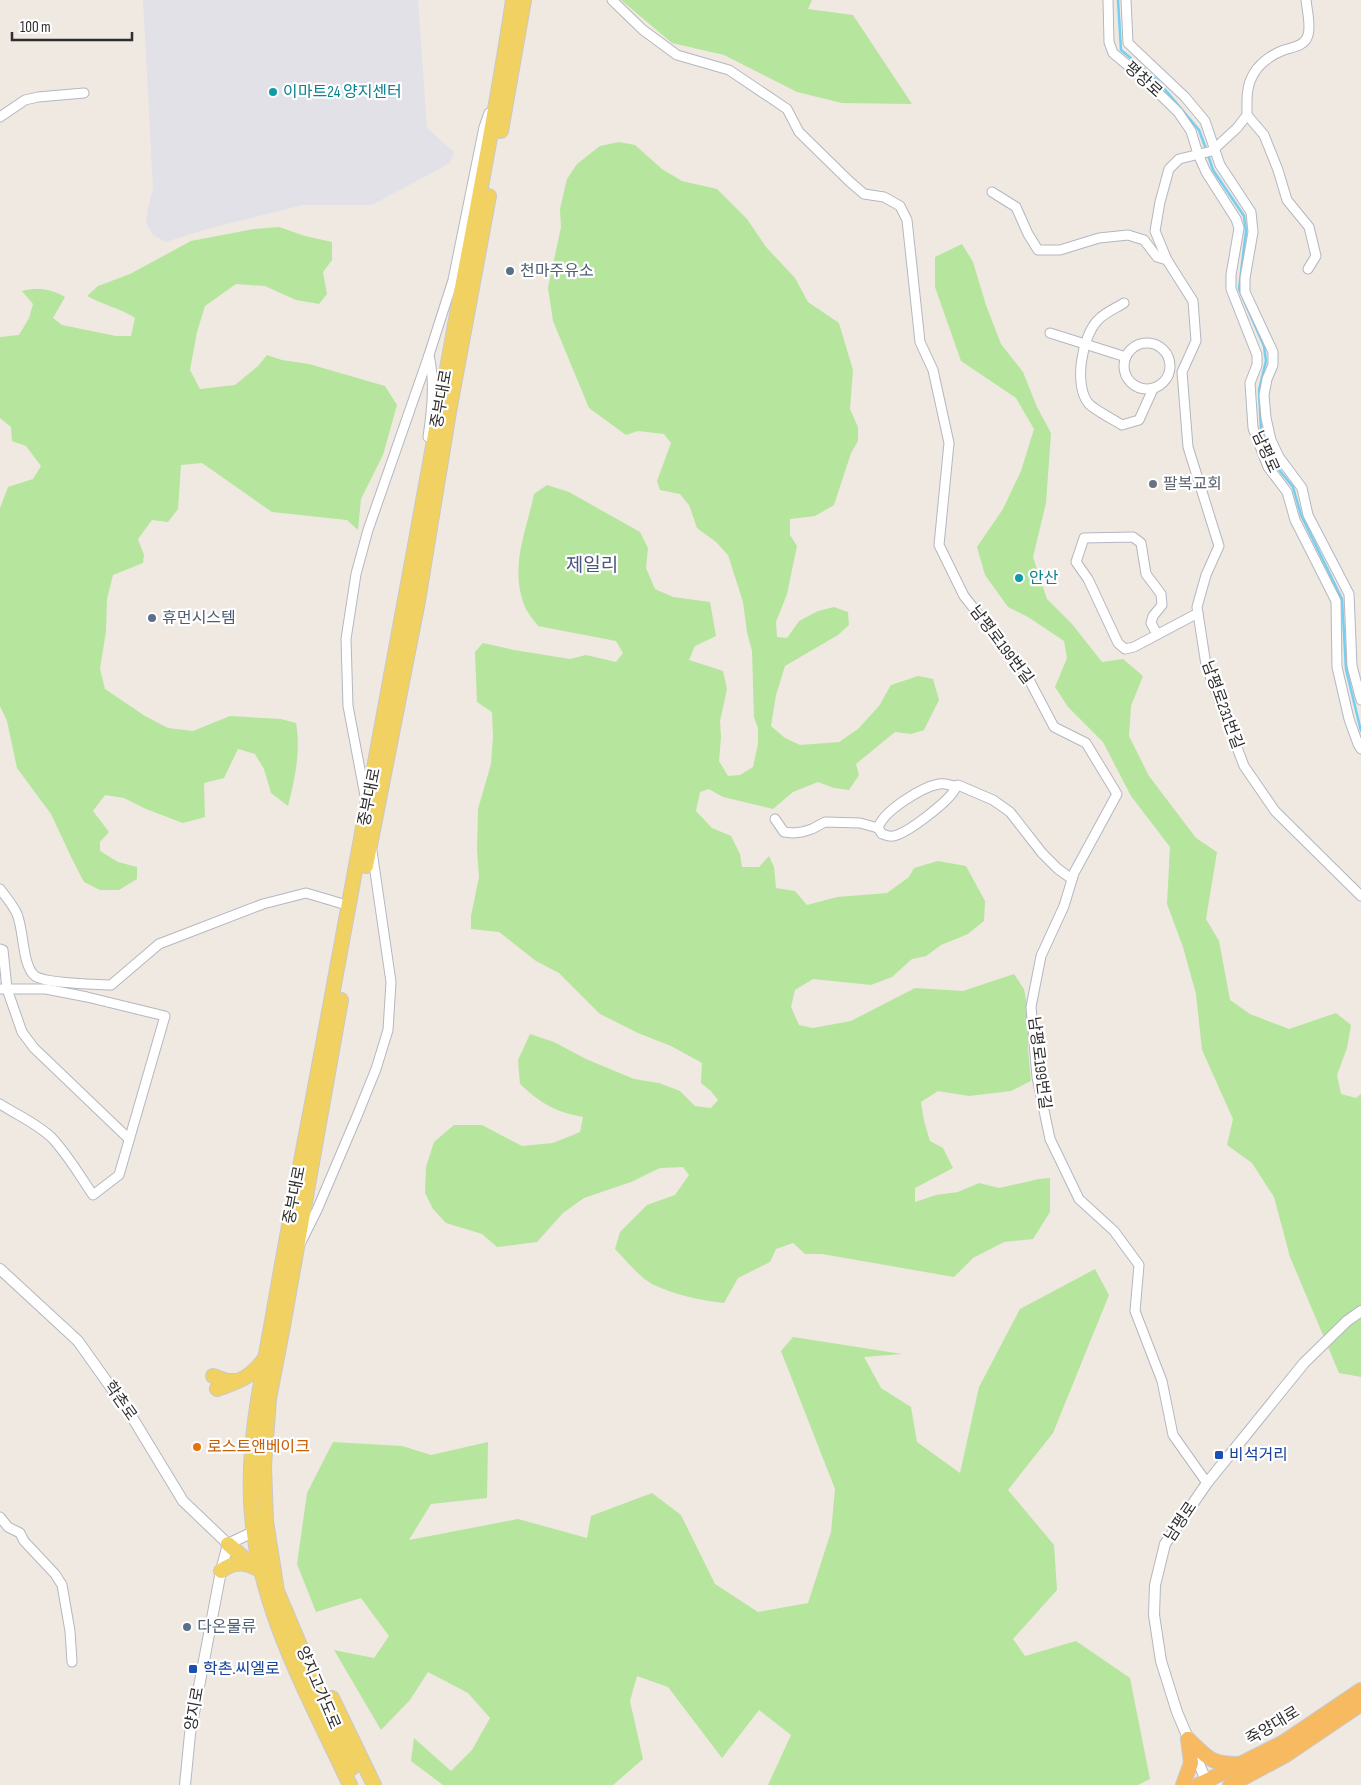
<svg xmlns="http://www.w3.org/2000/svg" width="1361" height="1785" font-family="'Sofia Sans Condensed','Noto Sans KR',sans-serif">
<style>
.industrial{fill:#e3e1e8}
.green{fill:#b6e59e}
.lines{fill:none;stroke-linecap:round;stroke-linejoin:round}
.stream{stroke:#75cff0;stroke-width:2.5}
.minor-casing{stroke:#b4b7c1;stroke-width:11}
.tertiary-casing{stroke:#b4b7c1;stroke-width:12}
.primary-casing{stroke:#c9c9c9;stroke-width:16}
.trunk-casing{stroke:#c9c9c9;stroke-width:16}
.minor{stroke:#fff;stroke-width:9}
.tertiary{stroke:#fff;stroke-width:10}
.primary{stroke:#f2d163;stroke-width:14}
.trunk{stroke:#f8ba60;stroke-width:14}
.culture-dot{fill:#0f9aa8;stroke:#fff;stroke-width:2}
.service-dot{fill:#5c6f8a;stroke:#fff;stroke-width:2}
.worship-dot{fill:#6b7280;stroke:#fff;stroke-width:2}
.food-dot{fill:#e8710a;stroke:#fff;stroke-width:2}
.transit-dot{fill:#1a4fb4;stroke:#fff;stroke-width:2}
.labels{text-anchor:middle;dominant-baseline:central;stroke-width:4.5;stroke-linejoin:round;paint-order:stroke}
.street-label{font-size:16px;fill:#2e2e2e;stroke:#fff}
.culture-label{font-size:16px;fill:#0d838f;stroke:#fff;text-anchor:start}
.service-label{font-size:16px;fill:#4e5e75;stroke:#fff;text-anchor:start}
.worship-label{font-size:16px;fill:#5b616d;stroke:#fff;text-anchor:start}
.food-label{font-size:16px;fill:#c56008;stroke:#fff;text-anchor:start}
.transit-label{font-size:16px;fill:#164399;stroke:#fff;text-anchor:start}
.quarter-label{font-size:19px;fill:#4d5680;stroke:#fff}
</style>
<rect width="100%" height="100%" fill="#efe9e1"/>
<path class="industrial" d="M143,0H418L427,128L454,152L450,163L372,205H303L207,229L166,242L153,235L146,222L148,208L153,188Z"/>
<g class="green">
<path d="M621,0H812L808,9L853,15L912,104L842,103L797,92L724,55L672,43Z"/>
<path d="M619,142L635,145L662,169L682,181L717,189L747,219L766,247L795,278L808,302L839,323L853,370L850,409L858,427V441L851,453L834,505L815,516L790,519V535L797,546L787,594L776,622L777,637L787,638L799,621L818,611L834,607L848,612L849,625L838,635L785,666L776,695L771,726L785,738L800,745L839,742L858,729L879,706L891,685L918,676L933,679L939,700L924,730L911,734L895,732L856,764L859,775L849,790L834,788L818,782L793,792L773,809L723,797L709,789L700,792L696,811L712,828L731,836L740,854L742,867H759L769,856L774,867L776,888L795,891L807,905L837,897L887,893L909,877L914,868L938,861L966,866L985,901L984,921L968,934L941,945L926,956L912,959L892,977L871,985L813,979L795,990L791,1007L799,1025L813,1028L851,1021L915,988L963,991L1014,974L1024,989L1028,1010V1049L1031,1081L1011,1091L969,1096L938,1091L921,1102L924,1121L930,1141L943,1148L953,1168L915,1188V1202L936,1195L958,1192L979,1183L999,1188L1039,1179L1050,1178V1212L1033,1239L1004,1242L973,1258L954,1277L822,1254H805L793,1243L776,1249L770,1262L738,1278L724,1303C702,1301 672,1294 652,1284C638,1276 626,1260 615,1249L620,1232L647,1205L675,1195L689,1175L683,1167L660,1168L631,1182L584,1198L563,1213L537,1242L497,1247L482,1234L446,1223L433,1209L425,1193L426,1167L434,1142L454,1125H482L522,1146L553,1143L580,1132L583,1117C553,1111 542,1104 520,1084L518,1060L530,1034L554,1042L586,1059L634,1079L659,1083L680,1091L695,1106L711,1108L718,1100L711,1091L701,1083L702,1063L671,1046L638,1033L600,1014L559,973L536,961L499,932L471,929V916L479,877L477,850L478,809L491,764L493,736L492,712L477,702L475,652L483,643L514,650L570,659L586,655L616,662L623,653L616,641L538,626C534,620 528,614 525,607C509,567 526,533 534,494L547,485L569,492L640,532L648,548L646,568L655,589L673,597L710,602L716,636L695,646L689,660L723,671L727,689L720,721L721,737L719,761L728,776L740,775L753,767L758,744V728L754,717L752,651L747,632L743,602L728,555L716,542L697,528L689,505L680,494L660,490L657,481L671,443L664,434L638,431L626,435L589,408L553,321L548,288L561,227L560,209L567,179L577,164L600,146Z"/>
<path d="M279,227L305,236L332,242V260L323,272L327,294L319,304L296,300L265,286L236,284L205,306L197,332L190,370L200,389L235,385L258,366L267,355L282,360L309,364L385,386L397,405L383,455L361,499L358,530L347,520L272,512L202,463L181,465L178,509L168,522L152,520L138,539L144,555L143,563L113,575L107,599L106,631L100,669L105,689L145,716L168,728L193,731L230,716L281,719L296,723C301,750 295,779 288,806L271,793L264,769L255,754L238,749L224,778L204,783L205,817L183,823L146,809L124,798L105,795L93,811L109,832L100,842V851L118,862L137,867V879L119,890H100L84,882L73,861L51,814L17,768L7,721L0,706V508L8,487L33,479L41,466L26,446L12,441L11,427L0,418V337L19,335L29,318L33,304L22,291C39,287 51,289 65,297L53,318L62,325L116,336H131L135,318C120,308 103,305 87,296L98,286L130,274L191,241L254,229Z"/>
<path d="M962,244L973,262L986,305L1001,344L1023,372L1037,407L1051,433L1046,503L1033,557L1047,599L1072,624L1102,662L1123,659L1143,676L1131,706L1129,736L1149,776L1196,838L1217,852L1206,919L1219,941L1230,1000L1250,1014L1289,1029L1336,1013L1351,1025L1347,1048L1337,1075L1341,1094L1356,1098L1361,1094V1377L1339,1373L1290,1257L1274,1197L1252,1163L1227,1145L1233,1119L1202,1050L1196,994L1183,947L1167,904L1170,847L1131,796L1103,742L1068,707L1055,687L1067,658L1064,641L1028,617L1008,607L985,575L977,547L1003,509L1021,471L1034,429L1016,398L961,361L935,287V257Z"/>
<path d="M1095,1269L1109,1295L1053,1433L1008,1490L1054,1545L1057,1590L1013,1639L1025,1656L1076,1641L1130,1678L1150,1779L1138,1785H768L791,1735L759,1710L722,1758L668,1687L637,1676L630,1701L643,1759L613,1785H443L411,1761L414,1738L451,1771L472,1750L490,1718L468,1693L428,1672L410,1700L381,1730L334,1650L374,1658L389,1636L361,1598L316,1612L297,1564L307,1493L333,1442L402,1446L431,1455L488,1442L487,1498L431,1504L409,1540L518,1519L587,1538L591,1516L652,1493L681,1515L715,1584L758,1612L808,1603L831,1532L835,1489L781,1351L793,1337L902,1354L864,1357L881,1388L911,1407L917,1442L960,1473L979,1387L1020,1309Z"/>
</g>
<g class="lines">
<g class="stream">
<path d="M1118,0L1121,50L1157,80L1199,130L1206,149"/>
<path d="M1208,155L1213,170L1244,216L1246,231L1239,289L1264,346L1266,361L1259,390L1261,431L1271,460L1293,487L1301,515L1342,599L1346,669L1361,731"/>
</g>
<defs>
<g id="minor">
<path d="M612,0L643,30L677,55L729,70L787,109L799,132L849,181L864,194L884,197L900,206L907,220L920,342L933,370L949,443L939,545L964,596L1026,674L1054,727L1086,743L1117,794L1074,873L1064,906L1041,956L1031,1007L1037,1077L1050,1139L1079,1199L1114,1231L1139,1265L1135,1311L1162,1381L1173,1435L1207,1483"/>
<path d="M1108,0L1109,42L1113,53L1144,79L1178,112L1191,131L1198,154L1206,172L1236,219L1239,228L1231,275V289L1257,355V365L1250,383L1253,428L1268,467L1287,492L1295,520L1336,601L1337,667L1349,719L1358,744L1361,749"/>
<path d="M1126,0L1128,43L1185,97L1205,121L1220,165L1251,212L1253,232L1245,278V292L1273,352V365L1267,379L1264,395L1266,418L1271,440L1279,457L1302,488L1308,515L1349,594L1352,666L1361,700"/>
<path d="M1247,115C1247,102 1246,88 1252,77C1257,65 1272,54 1284,50C1293,47 1305,46 1308,35C1311,25 1307,10 1306,0"/>
<path d="M0,117L25,100L38,97L84,93"/>
<path d="M992,192L1016,207L1028,234L1038,250H1060L1099,238L1128,235L1144,240L1157,257L1167,260"/>
<path d="M1308,269L1316,256L1309,227L1287,200L1278,170L1264,135L1247,115L1237,128L1212,151L1179,159L1169,169L1160,202L1155,231L1167,260L1193,301L1196,341L1182,372L1188,447L1219,546L1206,575L1197,607L1206,665L1244,766L1275,811L1361,896"/>
<path d="M1124,303C1116,308 1104,313 1098,320C1082,336 1073,386 1089,404C1095,410 1114,420 1122,425L1139,420L1153,389"/>
<path d="M1050,333L1126,357"/>
<circle cx="1147" cy="366" r="23"/>
<path d="M428,437C432,410 435,382 429,355"/>
<path d="M1157,634L1151,623L1153,616L1162,605L1161,594L1146,574L1141,543L1133,537L1084,538L1076,562L1088,579L1118,643L1125,649L1134,647L1198,613"/>
<path d="M954,786L955,789C949,801 907,834 893,836C889,837 886,835 882,834L878,828C883,811 922,787 939,784C944,783 949,785 954,786L958,785L993,800L1010,812L1042,853L1058,869L1072,879"/>
<path d="M366,801L348,706L346,639L356,574L368,530L429,355L453,280L484,127L489,113"/>
<path d="M775,819L784,832L793,833L802,832L812,829L825,822L860,823L878,828"/>
<path d="M0,889C6,897 13,905 17,914C24,930 22,966 35,976C47,984 96,984 111,985L159,944L263,904L306,893L350,906"/>
<path d="M0,949L3,950L7,989L22,1032L34,1048L129,1139"/>
<path d="M0,989H46L87,997L165,1016L119,1175L93,1195C80,1176 68,1155 52,1138C38,1124 17,1115 0,1104"/>
<path d="M301,1242L317,1210L357,1116L376,1069L388,1030L391,982L372,851"/>
<path d="M0,1517L8,1527L20,1533L24,1541L55,1574L62,1585L70,1631L72,1662"/>
</g>
<g id="tertiary">
<path d="M0,1269L78,1341L132,1417L183,1501L228,1544"/>
<path d="M228,1544L253,1532"/>
<path d="M185,1785L190,1734L221,1571L228,1544"/>
<path d="M1208,1785L1177,1712L1161,1661L1154,1615L1155,1585L1165,1544L1207,1483L1304,1363L1347,1321L1361,1311"/>
</g>
<g id="primary">
<path d="M501,131L524,0"/>
<path d="M366,866L418,601L449,412L489,196"/>
<path d="M341,1000L283,1326L269,1399L264,1466L266,1521L277,1591L352,1768"/>
<path d="M213,1376L227,1381H235"/>
<path d="M217,1389C239,1381 251,1378 265,1358"/>
<path d="M228,1544L252,1565"/>
<path d="M221,1571C235,1560 247,1562 261,1571"/>
<path d="M332,1698L374,1785"/>
<path d="M350,1785C308,1695 255,1602 251,1501C248,1437 263,1373 274,1310C291,1210 311,1111 329,1012C373,783 413,554 455,325C475,217 497,109 513,0"/>
</g>
<g id="trunk">
<path d="M1188,1739C1208,1758 1210,1764 1239,1764"/>
<path d="M1183,1785L1191,1763L1188,1739"/>
<path d="M1198,1785L1284,1742L1361,1690"/>
<path d="M1230,1785L1286,1755L1361,1704"/>
</g>
</defs>
<use href="#minor" class="minor-casing"/>
<use href="#tertiary" class="tertiary-casing"/>
<use href="#primary" class="primary-casing"/>
<use href="#trunk" class="trunk-casing"/>
<use href="#minor" class="minor"/>
<use href="#tertiary" class="tertiary"/>
<use href="#primary" class="primary"/>
<use href="#trunk" class="trunk"/>
</g>
<g class="culture-dot">
<circle cx="273" cy="92" r="5"/>
<circle cx="1019" cy="578" r="5"/>
</g>
<g class="service-dot">
<circle cx="510" cy="271" r="5"/>
<circle cx="152" cy="618" r="5"/>
<circle cx="187" cy="1627" r="5"/>
</g>
<circle class="worship-dot" cx="1153" cy="484" r="5"/>
<circle class="food-dot" cx="197" cy="1447" r="5"/>
<g class="transit-dot">
<rect x="1214" y="1450" width="10" height="10" rx="2.5"/>
<rect x="188" y="1664" width="10" height="10" rx="2.5"/>
</g>
<g class="labels">
<g class="street-label">
<text transform="translate(1143 80) rotate(42)">평창로</text>
<text transform="translate(442 399) rotate(-80)">중부대로</text>
<text transform="translate(1265 452) rotate(66)">남평로</text>
<text transform="translate(1001 645) rotate(53)">남평로199번길</text>
<text transform="translate(1222 705) rotate(70)">남평로231번길</text>
<text transform="translate(370 797) rotate(-79)">중부대로</text>
<text transform="translate(1039 1063) rotate(83)">남평로199번길</text>
<text transform="translate(295 1195) rotate(-79)">중부대로</text>
<text transform="translate(120 1401) rotate(55)">학촌로</text>
<text transform="translate(1181 1522) rotate(-56)">남평로</text>
<text transform="translate(318 1688) rotate(67)">양지고가도로</text>
<text transform="translate(195 1709) rotate(-80)">양지로</text>
<text transform="translate(1273 1726) rotate(-31)">죽양대로</text>
</g>
<g class="culture-label">
<text x="283" y="92">이마트24 양지센터</text>
<text x="1029" y="578">안산</text>
</g>
<g class="service-label">
<text x="520" y="271">천마주유소</text>
<text x="162" y="618">휴먼시스템</text>
<text x="197" y="1627">다온물류</text>
</g>
<g class="worship-label">
<text x="1163" y="484">팔복교회</text>
</g>
<g class="food-label">
<text x="207" y="1447">로스트앤베이크</text>
</g>
<g class="transit-label">
<text x="1229" y="1455">비석거리</text>
<text x="203" y="1669">학촌.씨엘로</text>
</g>
<g class="quarter-label">
<text x="592" y="565">제일리</text>
</g>
</g>
<path d="M12 32v8h120v-8" fill="none" stroke="#2e2e2e" stroke-width="2.5"/>
<text x="20" y="32" font-size="15" fill="#2e2e2e" stroke="#ffffff" stroke-width="4" paint-order="stroke">100 m</text>
</svg>
